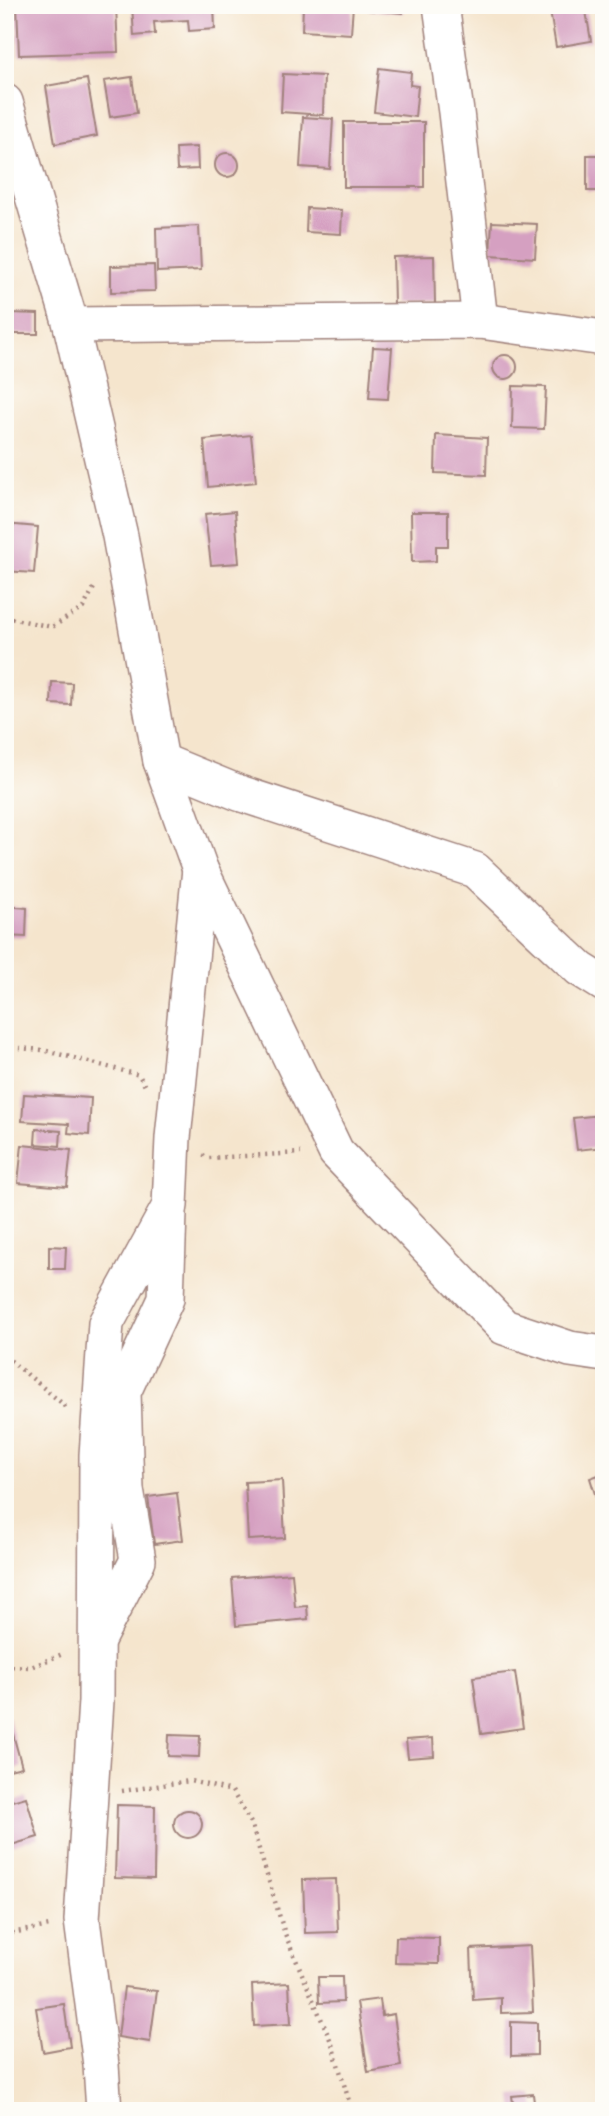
<svg xmlns="http://www.w3.org/2000/svg" width="609" height="2116" font-family="'Libre Bodoni',serif">
<style>
.building{fill:#d5a0c1}
.lines{fill:none;stroke-linecap:round;stroke-linejoin:round}
.minor-casing{stroke:#a0827c;stroke-width:38}
.path{stroke:#a0827c;stroke-width:4.5;stroke-dasharray:2 5;stroke-linecap:butt}
.minor{stroke:#fff;stroke-width:35}
</style>
<rect width="100%" height="100%" fill="#fdfcf7"/>
<filter id="ink" filterUnits="userSpaceOnUse"><feTurbulence type="fractalNoise" baseFrequency=".0143" numOctaves="2"/><feDisplacementMap in="SourceGraphic" scale="14" xChannelSelector="R" yChannelSelector="G"/><feConvolveMatrix kernelMatrix="1 2 1 2 8 2 1 2 1" color-interpolation-filters="sRGB"/></filter>
<filter id="wash" filterUnits="userSpaceOnUse"><feTurbulence type="fractalNoise" baseFrequency=".00686" numOctaves="4" result="noise"/><feDisplacementMap in="SourceGraphic" scale="28" xChannelSelector="R" yChannelSelector="G"/><feGaussianBlur stdDeviation="1.57" result="paint"/><feColorMatrix in="noise" values="0 0 0 0 0 0 0 0 0 0 0 0 0 0 0 0 0 1.4 0 .05"/><feComposite in="paint" operator="in"/></filter>
<g filter="url(#wash)">
<rect width="100%" height="100%" fill="#f5e5cd"/>
<g id="blocks">
<g class="building">
<path d="M17,5H116L118,52L19,55Z"/>
<path d="M132,5H214L215,29L189,31L188,20L154,22L155,34L134,36Z"/>
<path d="M303,5H353L351,34L302,31Z"/>
<path d="M369,5H404L403,13L368,10Z"/>
<path d="M549,5H585L591,41L556,47Z"/>
<path d="M379,68L411,72L410,85L418,86L415,117L374,112Z"/>
<path d="M283,74L324,76L323,115L281,112Z"/>
<path d="M132,77L137,113L110,117L104,81Z"/>
<path d="M87,79L97,136L55,144L46,86Z"/>
<path d="M303,117L333,119L330,169L300,167Z"/>
<rect x="344" y="122" width="80" height="65"/>
<path d="M197,147L198,169L177,170L176,148Z"/>
<circle cx="227" cy="165" r="12"/>
<rect x="587" y="155" width="17" height="36"/>
<path d="M307,208L342,210L341,234L306,232Z"/>
<path d="M492,222L537,224L535,258L490,255Z"/>
<path d="M199,226L201,270L157,272L156,228Z"/>
<path d="M434,256L435,304L394,305L393,257Z"/>
<path d="M154,265L155,291L111,292V266Z"/>
<path d="M10,313L38,314V334H9Z"/>
<path d="M373,347L392,348L388,399L369,398Z"/>
<circle cx="505" cy="367" r="12"/>
<path d="M513,386L546,387L544,429L512,428Z"/>
<path d="M251,435L256,482L208,487L204,440Z"/>
<path d="M436,435L487,438L486,475L435,473Z"/>
<path d="M235,511L239,563L211,565L205,514Z"/>
<path d="M411,512H448V546H436V561L412,562Z"/>
<path d="M5,524L38,527L34,573L5,571Z"/>
<path d="M52,682L72,683L71,705L51,704Z"/>
<path d="M5,906L27,908L26,937L5,936Z"/>
<path d="M24,1094L91,1098L89,1135L68,1133L69,1124L22,1121Z"/>
<path d="M600,1115L604,1147L577,1150L573,1118Z"/>
<path d="M36,1129L61,1131L60,1146L35,1144Z"/>
<path d="M22,1145L71,1150L67,1187L18,1183Z"/>
<path d="M49,1246L66,1247L65,1269H49Z"/>
<path d="M604,1473V1512L601,1513L590,1478Z"/>
<path d="M282,1480L285,1538L248,1540L245,1482Z"/>
<path d="M177,1493L183,1540L154,1544L148,1497Z"/>
<path d="M292,1573L295,1607L307,1606L308,1619L236,1626L232,1578Z"/>
<path d="M515,1672L523,1728L481,1734L473,1677Z"/>
<path d="M5,1705L22,1767L5,1771Z"/>
<path d="M169,1735L200,1736L199,1757L168,1756Z"/>
<path d="M433,1738L434,1756L408,1758L406,1740Z"/>
<path d="M26,1797L38,1837L5,1847V1803Z"/>
<path d="M117,1805L155,1806L154,1879L115,1878Z"/>
<circle cx="188" cy="1824" r="14"/>
<path d="M336,1879L338,1932L305,1933L303,1880Z"/>
<path d="M396,1937L439,1938V1964L395,1963Z"/>
<path d="M530,1946L533,2012L501,2013V1998L473,2000L471,1949Z"/>
<path d="M318,1977H342L343,2002L319,2003Z"/>
<path d="M289,1983L291,2024L254,2026L252,1985Z"/>
<path d="M124,1987L157,1991L150,2042L118,2037Z"/>
<path d="M380,1999L382,2016L394,2014L401,2066L368,2072L357,2002Z"/>
<path d="M64,2004L70,2047L43,2052L36,2008Z"/>
<path d="M511,2022L537,2023V2055L511,2056Z"/>
<path d="M533,2094L535,2111H514L512,2096Z"/>
</g>
</g>
</g>
<g filter="url(#ink)">
<use href="#blocks" fill-opacity="0" stroke="#a0827c" stroke-width="2"/>
<g class="lines">
<defs>
<g id="minor">
<path d="M441,5L456,112L480,321"/>
<path d="M5,102L71,325L120,536L161,761L200,869L336,1152L504,1327L570,1349L604,1354"/>
<path d="M71,325L480,321L604,338"/>
<path d="M161,761L239,793L475,870L580,969L604,984"/>
<path d="M98,1638L138,1560L126,1490L123,1392L166,1299L169,1213"/>
<path d="M104,2111L101,2065L82,1920L96,1701L97,1455L106,1323L170,1206L173,1138L200,869"/>
</g>
</defs>
<use href="#minor" class="minor-casing"/>
<g class="path">
<path d="M5,617L52,627L83,608L96,584"/>
<path d="M5,1047L43,1050L139,1075L145,1086"/>
<path d="M203,1155L209,1158L301,1153"/>
<path d="M5,1356L63,1404L67,1411"/>
<path d="M5,1666L31,1667L65,1653"/>
<path d="M122,1791L190,1781L232,1791L251,1823L285,1934L332,2044L352,2111"/>
<path d="M5,1934L50,1926"/>
</g>
<use href="#minor" class="minor"/>
</g>
</g>
<rect width="609" height="2116" fill="none" stroke="#fdfcf7" stroke-width="28"/>
</svg>
